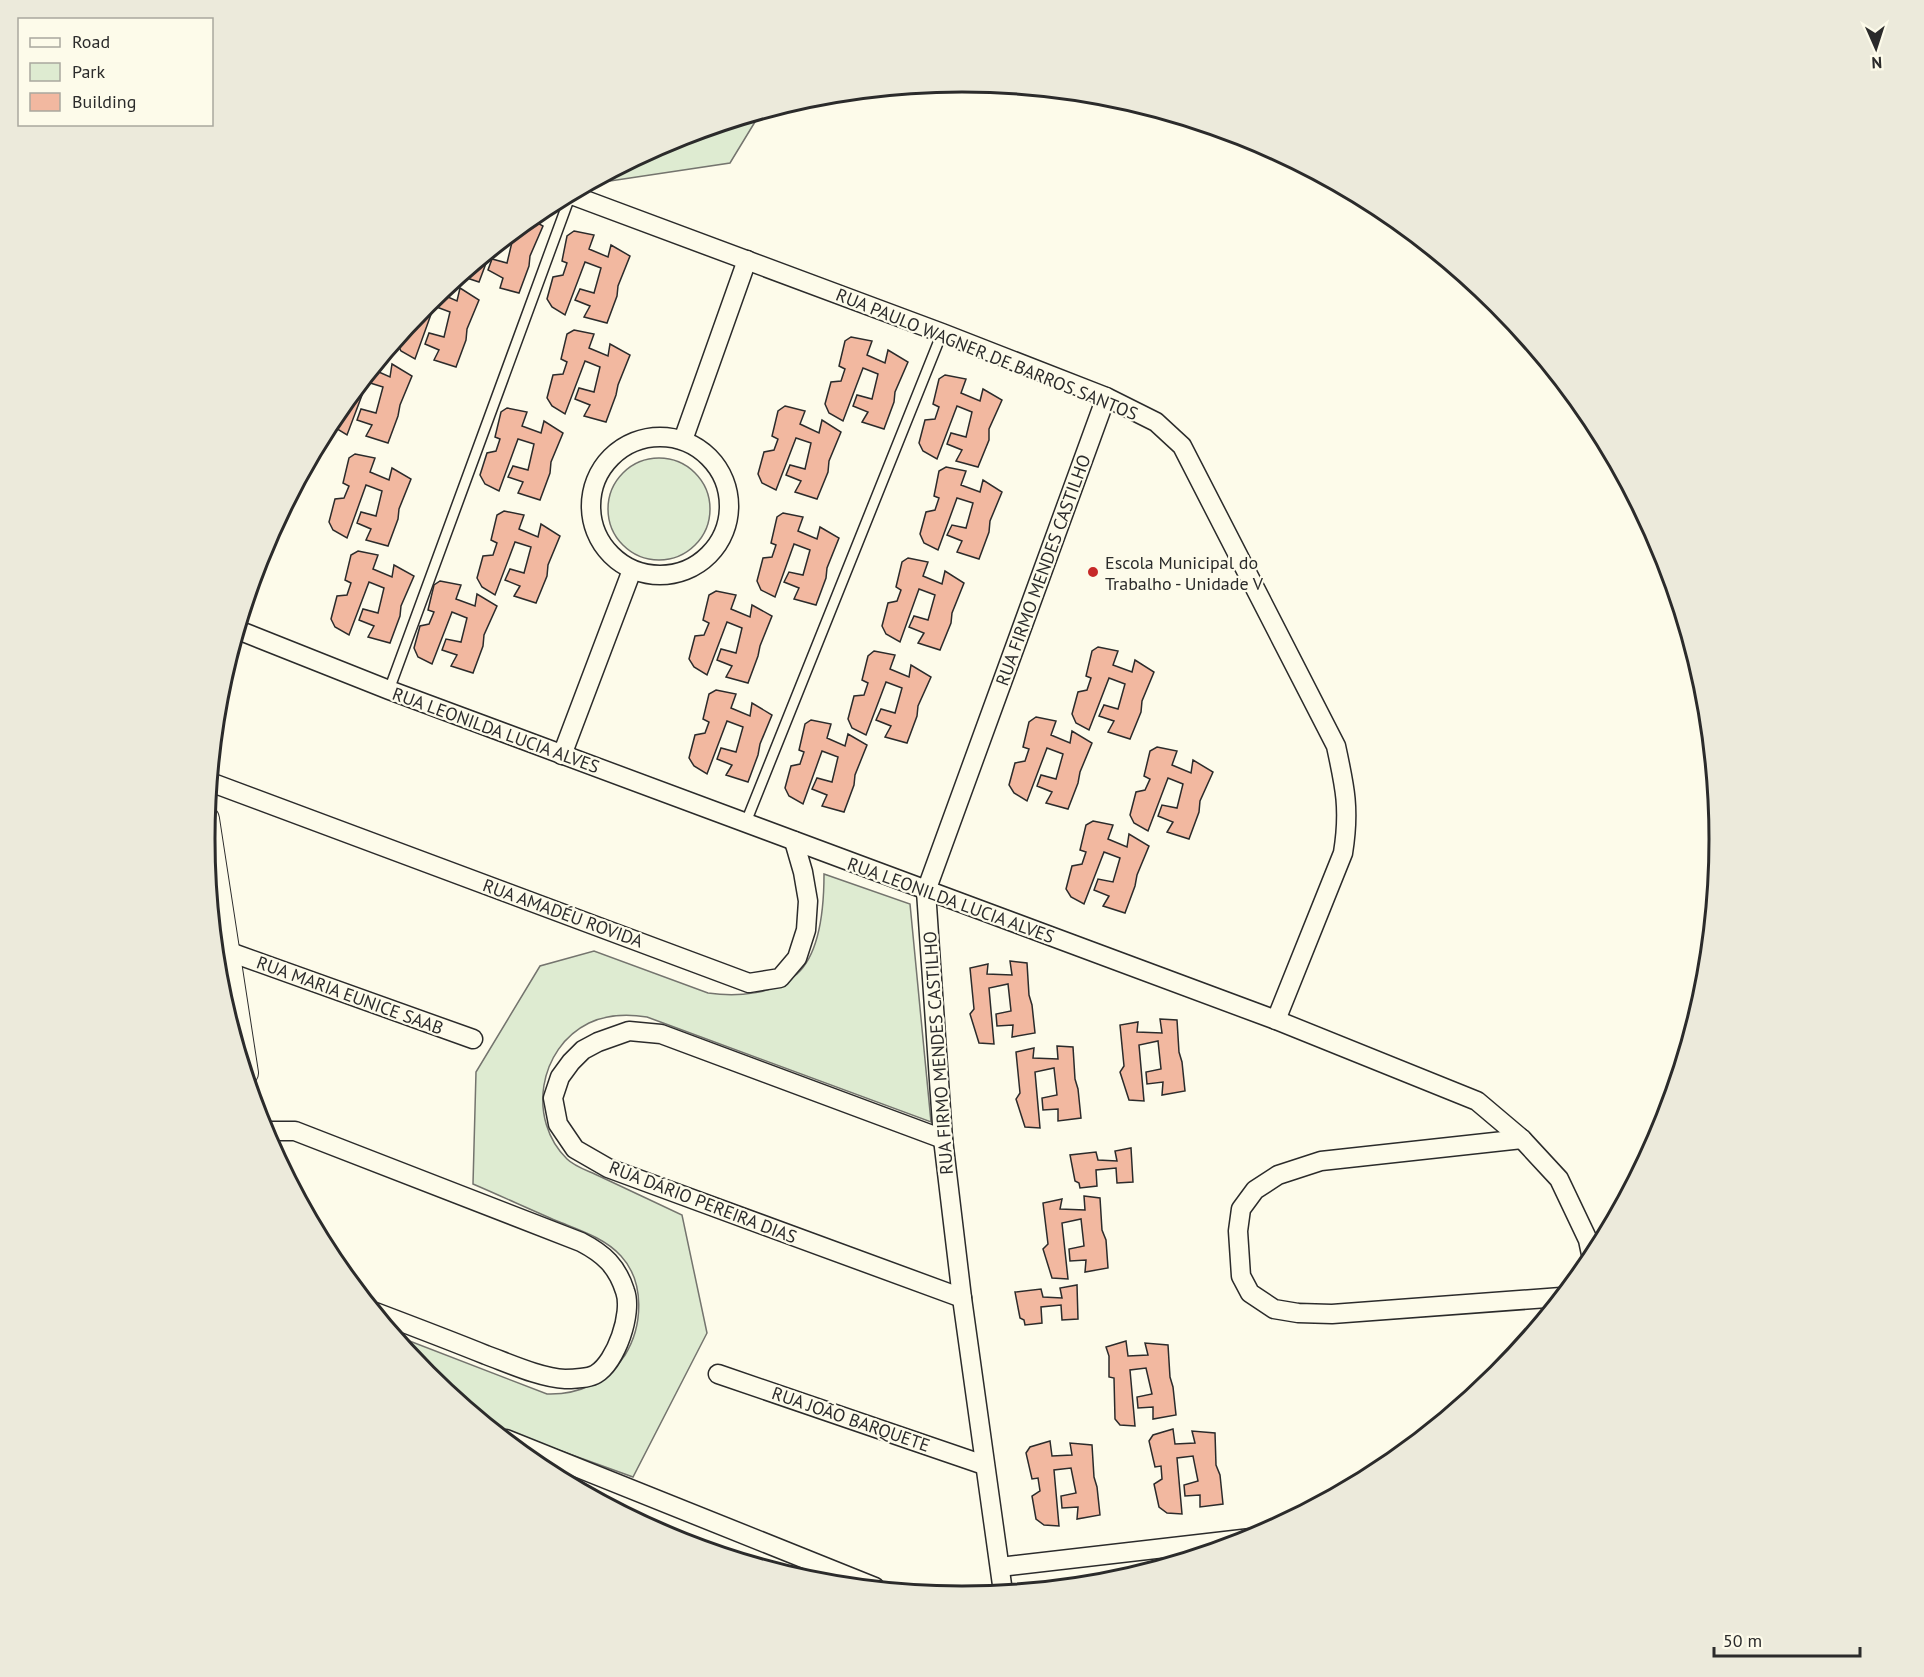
<svg xmlns="http://www.w3.org/2000/svg" width="1924" height="1677" font-family="'PT Sans',sans-serif">
<style>
.green{fill:#deebd1;stroke:#74746e;stroke-width:1.5}
.building{fill:#f2b8a0;stroke:#2b2b2b;stroke-width:1.5}
.lines{fill:none;stroke-linecap:round;stroke-linejoin:round}
.lane-casing{stroke:#2b2b2b;stroke-width:12}
.street-casing{stroke:#2b2b2b;stroke-width:21}
.secondary-casing{stroke:#2b2b2b;stroke-width:28}
.lane{stroke:#fdfbea;stroke-width:9}
.street{stroke:#fdfbea;stroke-width:18}
.secondary{stroke:#fdfbea;stroke-width:26}
.poi-dot{fill:#c62828;stroke:#fdfbea;stroke-width:2}
.labels{text-anchor:middle;dominant-baseline:central;stroke-width:4.5;stroke-linejoin:round;paint-order:stroke}
.street-label{font-size:18px;fill:#2b2b2b;stroke:#fdfbea}
.poi-label{font-size:18px;fill:#2b2b2b;stroke:#fdfbea;text-anchor:start}
.rim{fill:none;stroke:#2b2b2b;stroke-width:3}
</style>
<rect width="100%" height="100%" fill="#fdfbea"/>
<g class="green">
<path d="M761,112L730,163L610,181L598,178L672,139Z"/>
<circle cx="659" cy="509" r="51"/>
<path d="M824,874L910,904L931,1122L647,1017C627,1014 608,1014 589,1023C538,1048 527,1120 567,1159C575,1167 589,1171 599,1176C627,1189 654,1202 682,1215L707,1333L633,1477L489,1425L426,1374L394,1335L547,1394C578,1395 608,1382 625,1355C643,1326 645,1282 621,1256C605,1238 579,1230 557,1221C529,1209 501,1196 473,1184L476,1072L540,966L594,951L708,993C736,997 774,995 797,974C821,952 824,904 824,874Z"/>
</g>
<g class="building">
<path d="M529,218L543,226L530,256L529,266L519,293L500,288L503,278L488,270L492,259L507,263L513,238L508,236Z"/>
<path d="M574,231L594,235L589,249L608,257L611,245L630,256L618,286L617,296L607,323L584,317L590,306L575,300L580,289L594,293L601,268L585,262L565,315L552,307L547,299L553,277L563,275L567,263L562,261L567,236Z"/>
<path d="M491,250L479,282L464,277L462,274Z"/>
<path d="M460,288L479,300L467,329L466,340L456,367L434,360L439,350L425,344L429,333L444,337L450,312L434,306L415,359L401,351L397,343L398,337L427,303L439,293L457,301Z"/>
<path d="M574,330L594,334L589,348L608,356L610,344L630,355L618,385L616,395L606,422L584,416L590,405L575,399L579,388L594,392L600,367L585,361L565,414L552,406L547,398L553,375L563,374L567,362L561,359L567,334Z"/>
<path d="M851,337L872,341L867,355L885,363L888,350L908,362L895,392L894,402L884,429L862,422L868,412L853,406L857,395L872,399L878,374L863,368L843,421L829,413L825,404L831,382L841,381L845,369L839,366L845,341Z"/>
<path d="M392,364L412,376L400,405L398,416L388,443L366,436L372,425L357,420L361,409L376,413L383,387L367,382L347,435L334,427L331,421L332,417L372,369L390,377Z"/>
<path d="M945,375L966,379L961,393L980,401L983,389L1002,400L989,429V440L978,467L956,461L962,450L947,444L951,433L966,437L972,412L957,406L937,459L923,451L919,443L925,420L935,419L939,407L933,404L939,379Z"/>
<path d="M785,406L805,411L800,424L819,433L822,420L841,432L829,461L828,472L817,499L795,492L801,481L786,475L790,465L805,469L811,443L796,438L776,490L762,483L758,474L764,452L774,450L778,439L772,436L778,411Z"/>
<path d="M507,408L527,412L522,426L541,433L544,421L563,433L551,462L550,473L540,500L518,493L523,482L508,477L513,466L528,470L534,444L518,439L499,491L485,484L480,475L487,453L496,451L500,439L495,437L501,412Z"/>
<path d="M355,454L375,458L370,472L389,480L392,468L411,479L399,509L398,519L388,546L366,540L371,529L357,523L361,512L376,516L382,491L366,485L347,538L333,530L329,522L335,499L344,498L349,486L343,483L349,458Z"/>
<path d="M946,467L966,471L961,485L980,492L983,480L1002,492L990,521L989,532L979,559L957,552L962,541L947,535L952,525L966,528L973,503L957,498L938,550L924,543L920,534L926,512L935,510L939,498L934,496L939,471Z"/>
<path d="M504,511L524,515L519,529L538,537L541,524L560,536L548,565L547,576L536,603L514,596L520,586L505,580L510,569L524,573L531,547L515,542L495,595L482,587L477,578L483,556L493,555L497,543L491,540L497,515Z"/>
<path d="M783,513L803,517L798,531L817,539L820,527L839,538L827,568L826,578L816,605L794,599L799,588L784,582L789,572L803,575L810,550L794,544L775,597L761,590L757,581L763,558L772,557L776,545L771,543L777,517Z"/>
<path d="M358,551L378,555L373,569L392,577L394,565L414,576L401,606L400,616L390,643L368,637L374,626L359,620L363,609L378,613L384,588L369,582L349,635L335,627L331,619L337,596L347,595L351,583L345,580L351,555Z"/>
<path d="M908,558L928,562L923,576L942,584L945,571L964,583L952,613L951,623L940,650L918,643L924,633L909,627L914,616L928,620L935,595L919,589L900,642L886,634L882,626L888,603L897,601L901,590L896,587L902,562Z"/>
<path d="M440,581L461,585L456,599L475,606L477,594L497,606L484,635L483,646L473,673L451,666L457,655L442,650L446,639L461,642L467,618L452,612L432,664L418,657L414,648L420,626L429,624L434,612L428,610L434,585Z"/>
<path d="M716,591L736,595L731,609L750,617L752,605L772,616L760,646L758,656L748,683L726,677L732,666L717,660L721,649L736,653L742,628L727,622L707,675L694,667L689,659L695,636L704,635L709,623L703,620L709,595Z"/>
<path d="M1098,647L1118,651L1113,665L1132,672L1135,660L1154,672L1142,701L1141,712L1130,739L1108,732L1114,721L1099,716L1104,705L1118,709L1125,684L1109,678L1089,730L1076,723L1072,714L1078,692L1087,690L1091,678L1086,676L1092,651Z"/>
<path d="M874,651L895,655L890,669L909,677L911,665L931,677L918,706L917,716L907,743L885,737L891,726L876,720L881,709L895,713L902,688L886,682L866,735L852,728L848,719L854,696L864,695L868,683L862,680L868,656Z"/>
<path d="M716,690L736,694L731,708L750,716L752,703L772,715L760,744L758,755L748,782L726,775L732,765L717,759L721,748L736,752L743,727L727,721L707,774L694,766L689,758L695,735L705,733L709,722L703,719L709,694Z"/>
<path d="M1036,717L1056,721L1051,735L1070,743L1072,731L1092,743L1080,772L1078,783L1068,809L1046,803L1052,792L1037,786L1041,775L1056,779L1063,754L1047,748L1027,801L1014,793L1009,785L1015,763L1025,761L1029,749L1023,747L1029,722Z"/>
<path d="M811,720L831,724L827,738L845,746L848,734L867,745L855,775L854,785L844,812L822,806L827,795L812,789L817,778L832,782L838,757L822,751L803,804L789,796L785,788L791,766L800,764L804,752L799,750L805,724Z"/>
<path d="M1157,747L1177,751L1172,765L1191,773L1193,760L1213,772L1200,801L1199,812L1189,839L1167,832L1173,822L1158,816L1162,805L1177,808L1183,784L1168,778L1148,831L1134,823L1130,815L1136,792L1145,790L1150,779L1144,776L1150,751Z"/>
<path d="M1093,821L1113,825L1108,839L1127,847L1129,834L1149,846L1137,875L1135,886L1125,913L1103,906L1109,896L1094,890L1098,879L1113,882L1120,858L1104,852L1084,904L1071,897L1066,889L1072,866L1082,864L1086,852L1080,850L1086,825Z"/>
<path d="M1010,961L1027,963L1029,995L1032,1005L1035,1033L1012,1037L1013,1025L997,1026L996,1014L1011,1011L1008,984L989,988L994,1044L979,1043L970,1014L974,1009L970,968L988,964L987,974L1012,975Z"/>
<path d="M1160,1019L1177,1020L1179,1052L1182,1062L1185,1091L1162,1095L1163,1082L1147,1084L1146,1072L1161,1069L1158,1041L1139,1045L1144,1101L1129,1100L1120,1072L1124,1066L1120,1025L1138,1022L1137,1032L1162,1033Z"/>
<path d="M1057,1046L1073,1047L1075,1079L1078,1089L1081,1118L1058,1121V1109L1043,1110L1042,1098L1057,1095L1054,1068L1035,1072L1040,1128L1025,1127L1016,1099L1020,1093L1016,1052L1034,1048L1033,1058L1058,1059Z"/>
<path d="M1131,1148L1133,1182L1117,1183L1116,1168L1096,1170L1097,1186L1080,1188L1079,1183L1075,1181L1070,1155L1096,1152L1098,1160L1117,1161L1115,1151Z"/>
<path d="M1084,1196L1100,1198L1102,1230L1106,1240L1108,1268L1085,1272L1086,1260L1070,1261L1069,1249L1084,1246L1081,1219L1062,1223L1068,1279L1052,1278L1043,1249L1048,1244L1043,1203L1062,1199L1060,1209L1085,1210Z"/>
<path d="M1077,1285L1078,1319L1062,1320L1061,1305L1041,1307L1042,1323L1025,1325L1024,1320L1020,1318L1015,1292L1041,1289L1043,1297L1062,1298L1060,1288Z"/>
<path d="M1126,1341L1128,1356L1148,1355L1145,1343L1168,1345L1170,1377L1173,1387L1176,1415L1153,1419V1407L1138,1408L1137,1397L1152,1394L1146,1368L1130,1370L1135,1426L1120,1425L1115,1419L1114,1378L1109,1377V1356L1106,1347Z"/>
<path d="M1173,1429L1175,1444L1195,1443L1192,1431L1215,1433L1216,1465L1220,1475L1223,1504L1200,1507V1495L1185,1496L1184,1485L1198,1481L1193,1456L1177,1458L1182,1514L1167,1513L1159,1507L1154,1484L1162,1479L1161,1466L1155,1467L1149,1441L1153,1435Z"/>
<path d="M1050,1441L1052,1456L1072,1455L1070,1443L1092,1445L1094,1477L1097,1487L1100,1515L1077,1519L1078,1507L1062,1508L1061,1496L1076,1493L1071,1468L1054,1470L1059,1526L1044,1525L1036,1519L1032,1496L1040,1491L1038,1478L1032,1479L1026,1453L1030,1447Z"/>
</g>
<g class="lines">
<defs>
<g id="lane">
<path d="M389,690L571,194"/>
<path d="M746,822L942,333"/>
</g>
<g id="street">
<path d="M569,194L942,333L1106,397L1156,422L1182,446L1336,746C1345,787 1350,810 1343,853L1276,1020"/>
<circle cx="660" cy="506" r="69"/>
<path d="M683,440L747,260"/>
<path d="M238,630L389,690L1276,1020L1477,1101L1522,1139L1559,1179L1588,1240L1592,1259"/>
<path d="M562,755L632,570"/>
<path d="M210,782L749,983L780,978L797,958L806,930L808,901L803,872L794,841"/>
<path d="M227,951L473,1039"/>
<path d="M264,1131H295L581,1242C604,1254 617,1266 625,1291C633,1313 616,1362 596,1374C590,1378 573,1379 565,1379C541,1378 508,1363 486,1355C449,1340 412,1326 375,1312"/>
<path d="M943,1139L661,1034L629,1031L598,1042L583,1050L571,1062L560,1077L553,1098L558,1124L575,1149L608,1168L962,1298"/>
<path d="M1522,1139L1321,1161L1278,1175L1255,1190L1241,1209L1238,1231L1241,1276L1250,1293L1274,1309L1298,1313L1332,1314L1561,1297"/>
<path d="M718,1374L984,1465"/>
<path d="M506,1439L875,1587"/>
<path d="M1000,1567L1251,1538"/>
<path d="M1003,1592L962,1298L943,1139L926,891L1106,397"/>
</g>
<path id="secondary" d="M206,819L245,1073"/>
</defs>
<use href="#lane" class="lane-casing"/>
<use href="#street" class="street-casing"/>
<use href="#secondary" class="secondary-casing"/>
<use href="#lane" class="lane"/>
<use href="#street" class="street"/>
<use href="#secondary" class="secondary"/>
</g>
<circle class="poi-dot" cx="1093" cy="572" r="6"/>
<g class="labels">
<g class="street-label">
<text transform="translate(987 354) rotate(22)">RUA PAULO WAGNER DE BARROS SANTOS</text>
<text transform="translate(1043 570) rotate(-70)">RUA FIRMO MENDES CASTILHO</text>
<text transform="translate(496 730) rotate(20)">RUA LEONILDA LUCIA ALVES</text>
<text transform="translate(951 900) rotate(20)">RUA LEONILDA LUCIA ALVES</text>
<text transform="translate(563 913) rotate(20)">RUA AMADÉU ROVIDA</text>
<text transform="translate(350 995) rotate(20)">RUA MARIA EUNICE SAAB</text>
<text transform="translate(938 1053) rotate(-94)">RUA FIRMO MENDES CASTILHO</text>
<text transform="translate(703 1202) rotate(21)">RUA DÁRIO PEREIRA DIAS</text>
<text transform="translate(851 1419) rotate(19)">RUA JOÃO BARQUETE</text>
</g>
<g class="poi-label">
<text x="1105" y="562">Escola Municipal do<tspan x="1105" dy="21">Trabalho - Unidade V</tspan></text>
</g>
</g>
<path d="M0 0H1924V1677H0ZM215 839a747 747 0 1 1 1494 0a747 747 0 1 1-1494 0Z" fill="#eceadb" fill-rule="evenodd"/>
<path class="rim" d="M215 839a747 747 0 1 1 1494 0a747 747 0 1 1-1494 0Z"/>
<rect x="18" y="18" width="195" height="108" fill="#fdfbea" stroke="#a9a89e" stroke-width="1.5"/>
<rect x="30" y="38" width="30" height="9" fill="#fdfbea" stroke="#a9a89e" stroke-width="1.5"/>
<text x="72" y="48" font-size="18" fill="#2b2b2b">Road</text>
<rect x="30" y="63" width="30" height="18" fill="#deebd1" stroke="#a9a89e" stroke-width="1.5"/>
<text x="72" y="78" font-size="18" fill="#2b2b2b">Park</text>
<rect x="30" y="93" width="30" height="18" fill="#f2b8a0" stroke="#a9a89e" stroke-width="1.5"/>
<text x="72" y="108" font-size="18" fill="#2b2b2b">Building</text>
<g transform="translate(1876 48) rotate(177)" stroke="#fdfbea" stroke-width="4.5" paint-order="stroke">
<path d="M0-4.5L10 22L0 15L-10 22Z" fill="#2b2b2b"/>
<text y="-9" font-size="16" font-weight="bold" text-anchor="middle" fill="#2b2b2b">N</text>
</g>
<path d="M1714 1647v9h146v-9" fill="none" stroke="#2b2b2b" stroke-width="3"/>
<text x="1723" y="1647" font-size="18" fill="#2b2b2b" stroke="#fdfbea" stroke-width="4.5" paint-order="stroke">50 m</text>
</svg>
